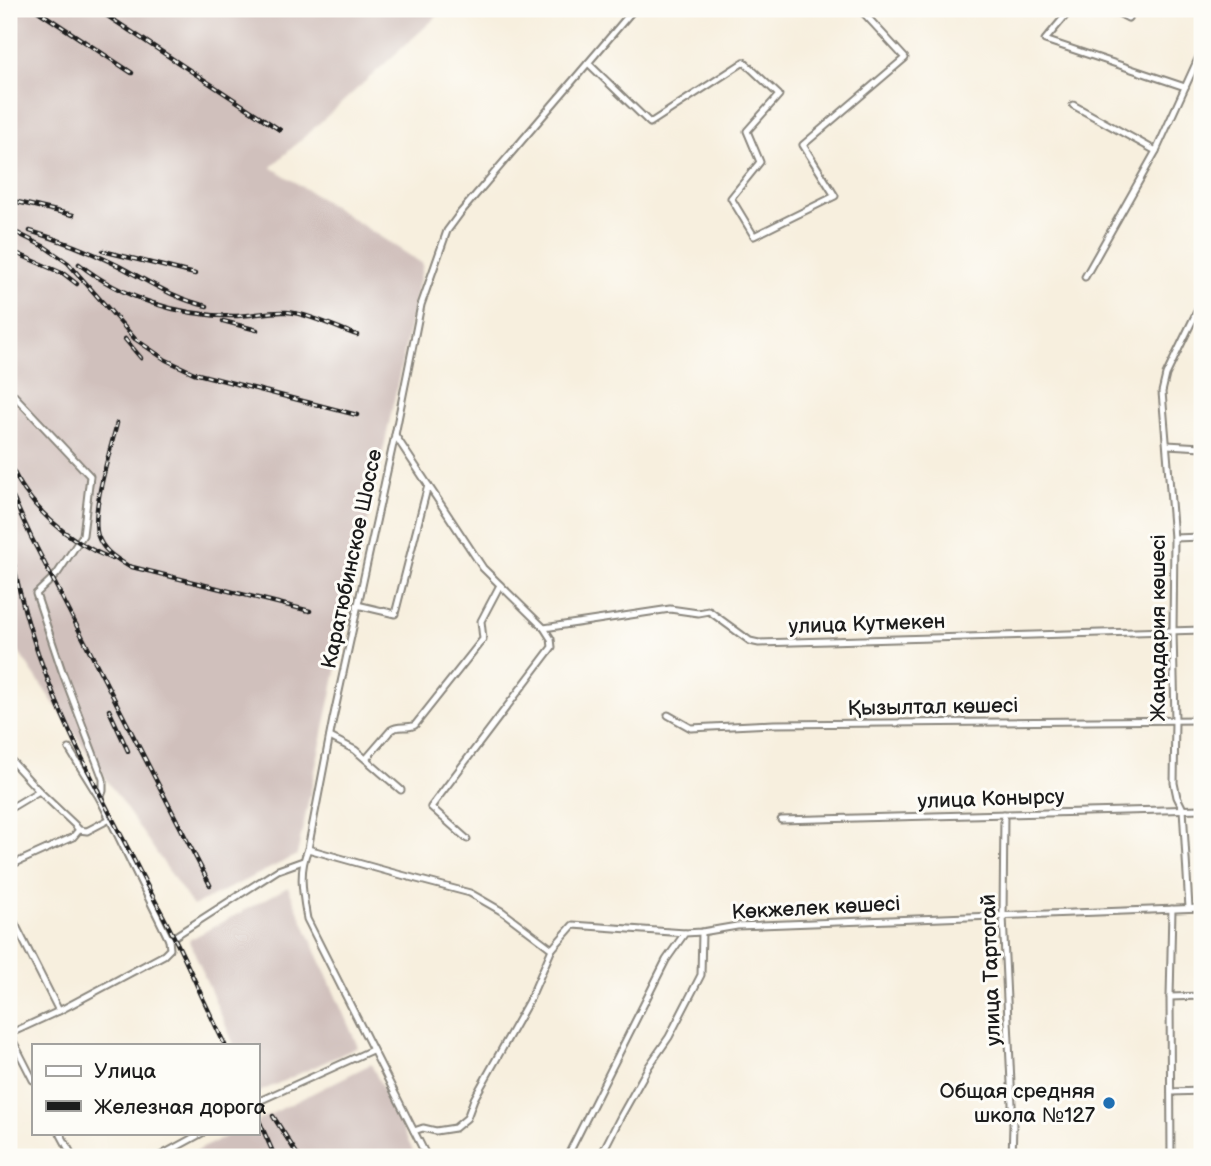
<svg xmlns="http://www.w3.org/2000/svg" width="1211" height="1166" font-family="'Balsamiq Sans',sans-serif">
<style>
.industrial{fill:#d0c0bc}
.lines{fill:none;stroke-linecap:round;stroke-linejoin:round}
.minor-casing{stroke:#8a867d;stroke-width:9}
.minor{stroke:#fff;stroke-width:5}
.rail-casing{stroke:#1c1c1c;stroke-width:4.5}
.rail{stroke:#fdfcf7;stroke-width:2;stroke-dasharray:5;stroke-linecap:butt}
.poi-dot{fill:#1f6fb2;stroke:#fdfcf7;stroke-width:2.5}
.labels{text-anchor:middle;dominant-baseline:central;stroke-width:6;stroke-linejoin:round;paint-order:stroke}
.street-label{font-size:21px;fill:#1c1c1c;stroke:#fdfcf7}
.poi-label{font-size:21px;fill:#1c1c1c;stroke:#fdfcf7;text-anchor:end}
</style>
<rect width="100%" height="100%" fill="#fdfcf7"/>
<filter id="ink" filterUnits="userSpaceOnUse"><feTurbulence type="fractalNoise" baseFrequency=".0143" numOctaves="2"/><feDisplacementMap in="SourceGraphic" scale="14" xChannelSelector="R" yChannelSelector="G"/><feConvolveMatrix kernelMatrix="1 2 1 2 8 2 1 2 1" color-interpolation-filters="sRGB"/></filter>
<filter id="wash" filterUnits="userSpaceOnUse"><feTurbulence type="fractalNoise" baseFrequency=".00686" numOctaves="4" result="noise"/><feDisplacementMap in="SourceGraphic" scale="28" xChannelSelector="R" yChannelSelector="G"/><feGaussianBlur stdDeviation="1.57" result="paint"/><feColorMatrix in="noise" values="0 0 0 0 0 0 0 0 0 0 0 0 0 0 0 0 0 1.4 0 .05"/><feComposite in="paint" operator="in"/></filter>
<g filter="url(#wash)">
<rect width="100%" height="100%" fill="#f7efde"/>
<g class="industrial">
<path d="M9,9H445L271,167L423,264L297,855L193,906L13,644L9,643Z"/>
<path d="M288,887L358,1047L257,1093V1045H234L189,940Z"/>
<path d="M371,1064L416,1157H184L233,1133H257V1121Z"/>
</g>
</g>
<g filter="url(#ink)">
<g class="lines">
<defs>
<g id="minor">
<path d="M1071,9L1045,40L1185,87"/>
<path d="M1111,9L1128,18L1135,9"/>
<path d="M588,63L650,123L744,62L779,95L747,131L760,162L731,198L754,236L835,196L803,145L905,58L860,9"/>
<path d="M1073,105L1156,151L1202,50"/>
<path d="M1085,277L1156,151"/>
<path d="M9,390L90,476L83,535L57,574L36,594L62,671L103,779V791L100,799"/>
<path d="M395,435L483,568L544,628L551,639L552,647L431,807L467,839"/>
<path d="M1167,445L1202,447"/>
<path d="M1174,538L1202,537"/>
<path d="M357,605L395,614L428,485"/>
<path d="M544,628L670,609L698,613L709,611L750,641L759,643L1202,630"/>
<path d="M668,715L691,728L774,724L1202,720"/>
<path d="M330,737L355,750L401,790"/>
<path d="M9,758L39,791L75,825L79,830"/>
<path d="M366,759L391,730C398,725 408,729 415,725L483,639L481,621L500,585"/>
<path d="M9,809L39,791"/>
<path d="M1004,814L1003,916L1013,1125L1012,1157"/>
<path d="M781,820L1202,809"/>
<path d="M308,849L390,872L470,893L503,912L552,949"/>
<path d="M9,866L73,837L79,830L87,831L110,819"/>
<path d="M1189,908L1183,809L1177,797L1174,783L1175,721L1173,631L1174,538L1162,392L1166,375L1202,301"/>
<path d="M9,912L59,1011"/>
<path d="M169,940L278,870L303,861"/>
<path d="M1170,997L1202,996"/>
<path d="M9,1033L33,1080"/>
<path d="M9,1034L59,1011L164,955L170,949L169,940L100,799L69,749"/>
<path d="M1171,1092L1202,1091"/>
<path d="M257,1102L372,1050"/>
<path d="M414,1131L423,1128L436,1131L455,1128L467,1118L474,1099L531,997L552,949L573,925L685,933"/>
<path d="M60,1133L73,1157"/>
<path d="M158,1157L202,1133"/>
<path d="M427,1157L307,919C303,895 298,872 308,849L333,719L395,435L421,305L447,231L461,212L634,9"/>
<path d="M567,1157L666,960L685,933L702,932L737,926L1202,908"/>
<path d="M600,1157L621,1116L649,1066L669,1037L701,975L702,932"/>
<path d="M1171,1157L1170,997L1172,909"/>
</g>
</defs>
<use href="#minor" class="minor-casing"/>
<use href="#minor" class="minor"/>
<defs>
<g id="rail">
<path d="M35,9L132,73"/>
<path d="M97,9L280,130"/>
<path d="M9,200L73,215"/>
<path d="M9,229L45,247L68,263L135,339L166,360L194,373L357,415"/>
<path d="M30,231C60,240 89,251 117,265C146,280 174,299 207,306"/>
<path d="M9,250L64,274L77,284"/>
<path d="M103,251L195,274"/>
<path d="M79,264C122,298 178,316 233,316C251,316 268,311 286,312C307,313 337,328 357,335"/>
<path d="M223,321L257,330"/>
<path d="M125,339L141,358"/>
<path d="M117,423C111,449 90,512 98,536C103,551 116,558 128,566L310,611"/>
<path d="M9,462C28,507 67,541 112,559"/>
<path d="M9,489L31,537L210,885"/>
<path d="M9,534C24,653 82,760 136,864C148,888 161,911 173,935C191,971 207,1009 225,1045"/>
<path d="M109,710L128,751"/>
<path d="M257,1116L275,1157"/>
<path d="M273,1116L299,1157"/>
</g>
</defs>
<use href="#rail" class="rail-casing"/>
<use href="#rail" class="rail"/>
</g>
</g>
<circle class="poi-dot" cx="1109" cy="1103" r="7"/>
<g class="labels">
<g class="street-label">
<text transform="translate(352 559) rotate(-78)">Каратюбинское Шоссе</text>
<text transform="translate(867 624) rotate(-2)">улица Кутмекен</text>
<text transform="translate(1158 628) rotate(-90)">Жаңадария көшесі</text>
<text transform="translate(933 707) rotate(-1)">Қызылтал көшесі</text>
<text transform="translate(991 799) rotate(-2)">улица Конырсу</text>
<text transform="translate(816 908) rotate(-3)">Көкжелек көшесі</text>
<text transform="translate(991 970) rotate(-92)">улица Тартогай</text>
</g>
<g class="poi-label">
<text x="1095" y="1091">Общая средняя<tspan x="1095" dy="24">школа №127</tspan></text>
</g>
</g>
<rect width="1211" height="1166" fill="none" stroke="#fdfcf7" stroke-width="35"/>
<rect x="32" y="1044" width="228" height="91" fill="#fdfcf7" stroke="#a3a29f" stroke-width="2"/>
<rect x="46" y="1066" width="35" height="10" fill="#ffffff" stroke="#a3a29f" stroke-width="2"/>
<text x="94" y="1078" font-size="21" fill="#1c1c1c">Улица</text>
<rect x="46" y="1101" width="35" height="10" fill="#1c1c1c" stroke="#a3a29f" stroke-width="2"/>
<text x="94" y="1114" font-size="21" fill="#1c1c1c">Железная дорога</text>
</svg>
